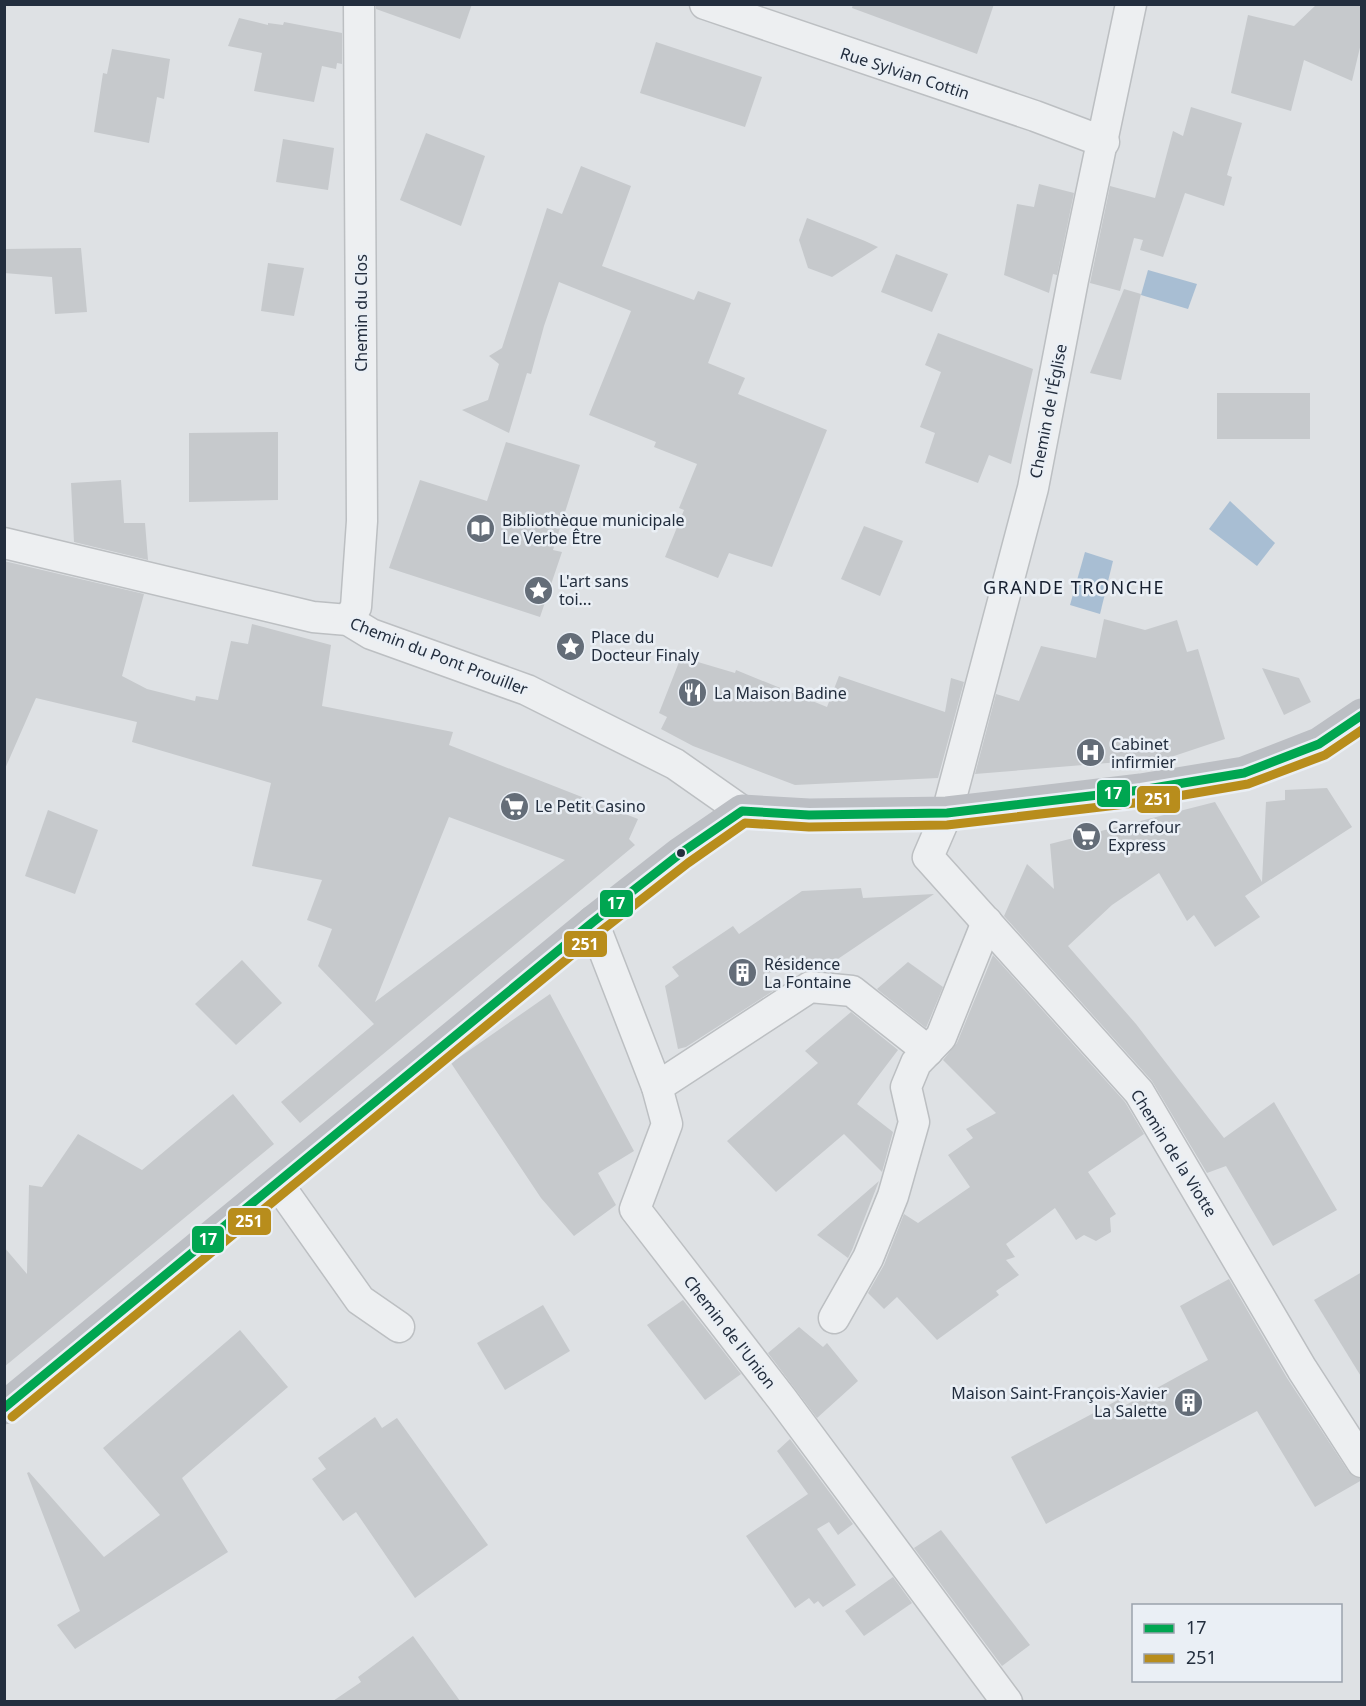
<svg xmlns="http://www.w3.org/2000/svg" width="1366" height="1706" font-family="'Noto Sans',sans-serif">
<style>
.water{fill:#a8bed3}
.building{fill:#c6c9cc;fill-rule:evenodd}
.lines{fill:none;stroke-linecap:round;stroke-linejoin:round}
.street-casing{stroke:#bcbfc2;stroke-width:33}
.street{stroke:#edeff1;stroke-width:30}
.secondary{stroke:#bcbfc4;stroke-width:33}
.bus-1-casing{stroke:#eaeff5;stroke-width:14}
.bus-2-casing{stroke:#eaeff5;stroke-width:14}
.bus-1{stroke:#00a651;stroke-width:9}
.bus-2{stroke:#b88d1c;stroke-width:9}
.bus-dot{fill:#232e3e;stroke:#eaeff5;stroke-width:2}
.labels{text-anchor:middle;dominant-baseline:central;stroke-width:5;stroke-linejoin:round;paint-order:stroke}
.street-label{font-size:16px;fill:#232e3e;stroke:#eaeff5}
.poi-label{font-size:16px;fill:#232e3e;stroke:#eaeff5;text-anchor:start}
.neighbourhood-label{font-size:18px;letter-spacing:1.5px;fill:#161f2f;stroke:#eaeff5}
.line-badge{stroke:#eaeff5;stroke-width:2}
.badge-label{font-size:16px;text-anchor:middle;font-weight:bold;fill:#fff}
</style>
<rect width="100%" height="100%" fill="#dee1e4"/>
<g class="water">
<path d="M1148,270L1197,284L1188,309L1141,295Z"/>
<path d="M1230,501L1275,543L1257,566L1209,529Z"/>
<path d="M1085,552L1113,561L1100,614L1070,605Z"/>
</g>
<g class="building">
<path d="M376,4H472L460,39L376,9Z"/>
<path d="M853,4H994L977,54L852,8Z"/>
<path d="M1317,4H1362V39L1352,81L1304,60L1291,111L1231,93L1248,15L1294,26Z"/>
<path d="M239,18L268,25V23L283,25L284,22L342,33V64L337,63L336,69L322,66L314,102L254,91L262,53L228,46Z"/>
<path d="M656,42L762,77L745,127L640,93Z"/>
<path d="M112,49L170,59L164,99L157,97L149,143L94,132L103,73L107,74Z"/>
<path d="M1191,107L1242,123L1227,175L1232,177L1224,206L1185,193L1163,257L1140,250L1143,240L1134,238L1120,291L1090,283L1110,186L1155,198L1173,131L1183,136Z"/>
<path d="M426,133L485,156L461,226L400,200Z"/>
<path d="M283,139L334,148L328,190L276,182Z"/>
<path d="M581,166L631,186L602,266L694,300L698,291L731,303L708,363L745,378L738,394L827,430L772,567L729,553L718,578L665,557L684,510L679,508L697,464L654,447L656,442L589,415L631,311L559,282L544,326L531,374L527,373L509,433L462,410L488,400L499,364L489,356L502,348L547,208L562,214Z"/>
<path d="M1039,184L1074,193L1057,275L1053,274L1049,293L1004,275L1017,204L1034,207Z"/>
<path d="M807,218L865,241L878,247L832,277L808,268L799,240Z"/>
<path d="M81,248L87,312L55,314L52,277L4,273V249Z"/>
<path d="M896,254L948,274L932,312L881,292Z"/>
<path d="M268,263L304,268L294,316L261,311Z"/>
<path d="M1124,289L1141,294L1121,380L1090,373Z"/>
<path d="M938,333L1033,369L1011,464L989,455L978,483L925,463L935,433L920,427L941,372L925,365Z"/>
<rect x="1217" y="393" width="93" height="46"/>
<path d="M278,432V500L189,502V433Z"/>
<path d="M506,442L580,465L553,550L562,552L540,617L389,568L420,480L487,501Z"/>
<path d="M121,480L124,523H145L148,560L74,542L71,483Z"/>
<path d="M864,526L903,541L880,596L841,579Z"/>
<path d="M4,561L144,594L122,676L147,689L195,701L196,696L218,700L231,641L248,644L252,624L331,645L322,706L453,732L449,745L638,819L629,839L635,845L300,1123L281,1102L374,1024L318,966L332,929L307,920L322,880L252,866L271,783L132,742L137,722L36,698L4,771ZM449,817L565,860L375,1002Z"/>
<path d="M1104,619L1145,630L1177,620L1187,652L1198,649L1225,739L1168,758L975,774L996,694L1019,701L1041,646L1096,658Z"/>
<path d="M681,657L735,673L736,670L827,707L839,676L945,712L951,678L964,682L938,778L795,785L693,746L661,729L667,717L659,713Z"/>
<path d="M1262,668L1299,678L1311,702L1284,715Z"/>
<path d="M1327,788L1352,827L1245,896L1260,917L1215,947L1194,915L1187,921L1159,873L1112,905L1068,946L1136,1024L1224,1138L1274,1102L1337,1210L1273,1246L1226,1166L1207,1173L1152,1081L1004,916L1027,864L1054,889L1050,844L1215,802L1262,882L1266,802L1285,800V790Z"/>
<path d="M48,810L98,830L75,894L25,876Z"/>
<path d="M861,888L863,898L934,894L823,969L764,973L776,989L686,1047L678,1049L665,986L679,976L672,967L733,926L739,934L802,891Z"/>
<path d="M993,955L1125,1102L1144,1134L1088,1172L1116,1214L1110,1218L1111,1232L1096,1241L1084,1235L1076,1240L1055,1208L1006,1244L1015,1257L1006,1260L1019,1275L996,1291L999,1295L937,1340L897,1297L884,1309L868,1293L884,1265L904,1214L918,1223L970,1187L948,1155L973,1138L966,1129L996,1113L943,1060L957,1043Z"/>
<path d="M242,960L282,1003L236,1045L195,1004Z"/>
<path d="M908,962L943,987L926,1028L877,989Z"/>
<path d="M550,994L634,1151L598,1173L616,1205L574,1236L541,1198L451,1063Z"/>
<path d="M851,1012L898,1050L857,1104L893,1132L882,1172L844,1134L776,1192L727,1141L818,1063L805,1051Z"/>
<path d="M233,1094L274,1144L4,1367V1247L27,1274L29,1185L42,1187L78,1134L142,1170Z"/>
<path d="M879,1181L852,1250L848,1258L817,1235Z"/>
<path d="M1362,1272V1378L1314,1300Z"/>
<path d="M1229,1279L1287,1378L1348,1471L1362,1480L1315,1507L1257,1411L1046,1524L1011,1457L1120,1399L1124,1406L1208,1360L1180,1306Z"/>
<path d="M683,1300L741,1374L705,1400L647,1325Z"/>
<path d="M543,1305L570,1351L505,1390L477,1343Z"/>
<path d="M799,1327L823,1347L827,1343L858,1381L817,1418L768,1353Z"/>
<path d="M240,1330L288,1387L182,1478L228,1552L75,1649L57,1625L80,1611L27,1473L29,1472L104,1557L160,1515L103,1448Z"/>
<path d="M375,1417L382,1428L397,1418L488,1545L415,1598L356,1512L343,1521L312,1479L326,1469L318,1458Z"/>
<path d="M790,1439L853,1524L838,1535L829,1522L817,1529L856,1585L823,1607L818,1601L814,1604L809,1598L795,1608L746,1536L808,1494L777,1451Z"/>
<path d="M941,1530L1030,1645L1002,1666L914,1548Z"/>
<path d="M893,1577L912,1603L864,1636L845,1611Z"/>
<path d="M413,1636L460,1701H333L361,1682L358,1677Z"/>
</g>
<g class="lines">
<defs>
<g id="street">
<path d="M705,4L1035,116L1104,142"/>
<path d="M1131,4L1073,280L1033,488L947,813L928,857L1139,1092L1302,1369L1362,1462"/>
<path d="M4,543L313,617L348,620L371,634L527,690L675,764L742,811"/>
<path d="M348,620L356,607L362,521L359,4"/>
<path d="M593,922L657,1087L667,1124L635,1209L782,1399L1007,1702"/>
<path d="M657,1087L810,987L852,991L928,1051"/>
<path d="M278,1184L360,1300L399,1327"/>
<path d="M834,1318L868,1258L893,1196L914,1122L906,1087L916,1063L941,1037L987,922"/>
</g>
</defs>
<use href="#street" class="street-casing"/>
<use href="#street" class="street"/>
<path class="secondary" d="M4,1408L593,922L681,853L742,811L809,815L947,813L1141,790L1244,773L1319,744L1362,715"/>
<defs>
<path id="bus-1" d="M4,1408L593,922L681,853L742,811L809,815L947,813L1141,790L1244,773L1319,744L1362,715"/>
<path id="bus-2" d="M12,1417L601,931L688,863L745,823L809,827L947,825L1143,802L1248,784L1325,755L1362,730"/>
</defs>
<use href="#bus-1" class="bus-1-casing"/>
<use href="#bus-2" class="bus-2-casing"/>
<use href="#bus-1" class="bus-1"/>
<use href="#bus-2" class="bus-2"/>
</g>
<defs>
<symbol id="library-disc" viewBox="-11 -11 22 22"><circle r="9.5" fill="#646d78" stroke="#eaeff5"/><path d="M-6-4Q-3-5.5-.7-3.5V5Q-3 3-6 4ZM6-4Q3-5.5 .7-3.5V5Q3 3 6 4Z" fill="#fff"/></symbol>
<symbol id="sight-disc" viewBox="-11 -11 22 22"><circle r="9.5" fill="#646d78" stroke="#eaeff5"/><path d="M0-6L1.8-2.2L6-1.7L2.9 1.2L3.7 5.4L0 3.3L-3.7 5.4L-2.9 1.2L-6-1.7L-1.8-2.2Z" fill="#fff"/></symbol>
<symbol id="restaurant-disc" viewBox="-11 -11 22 22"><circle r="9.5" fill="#646d78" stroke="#eaeff5"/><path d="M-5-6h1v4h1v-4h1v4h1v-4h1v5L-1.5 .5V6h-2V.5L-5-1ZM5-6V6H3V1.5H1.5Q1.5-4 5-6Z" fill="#fff"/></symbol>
<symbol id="hospital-disc" viewBox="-11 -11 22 22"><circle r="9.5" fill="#646d78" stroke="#eaeff5"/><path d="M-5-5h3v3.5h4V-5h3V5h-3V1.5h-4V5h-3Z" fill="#fff"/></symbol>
<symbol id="supermarket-disc" viewBox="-11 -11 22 22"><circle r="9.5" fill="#646d78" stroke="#eaeff5"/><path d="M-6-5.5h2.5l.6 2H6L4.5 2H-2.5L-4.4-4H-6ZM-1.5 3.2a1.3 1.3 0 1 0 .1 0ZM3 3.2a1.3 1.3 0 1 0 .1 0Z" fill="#fff"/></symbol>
<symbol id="building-disc" viewBox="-11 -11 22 22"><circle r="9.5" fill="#646d78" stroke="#eaeff5"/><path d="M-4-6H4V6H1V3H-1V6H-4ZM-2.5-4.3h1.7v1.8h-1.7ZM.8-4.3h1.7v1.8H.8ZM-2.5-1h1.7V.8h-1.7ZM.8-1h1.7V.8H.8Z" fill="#fff"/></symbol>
</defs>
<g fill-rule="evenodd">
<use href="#library-disc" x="464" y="512" width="33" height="33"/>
<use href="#sight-disc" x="522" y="574" width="33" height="33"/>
<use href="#sight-disc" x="554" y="630" width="33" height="33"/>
<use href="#restaurant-disc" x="676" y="676" width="33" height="33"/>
<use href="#hospital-disc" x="1074" y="736" width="33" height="33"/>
<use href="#supermarket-disc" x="498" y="790" width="33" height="33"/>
<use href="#supermarket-disc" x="1070" y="820" width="33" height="33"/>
<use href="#building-disc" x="726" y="956" width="33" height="33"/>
<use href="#building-disc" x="1172" y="1386" width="33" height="33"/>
</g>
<circle class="bus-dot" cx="681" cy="853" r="5"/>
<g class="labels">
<g class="street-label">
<text transform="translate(905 73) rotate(18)">Rue Sylvian Cottin</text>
<text transform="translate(361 313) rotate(-90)">Chemin du Clos</text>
<text transform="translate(1048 411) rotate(-79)">Chemin de l'Église</text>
<text transform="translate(439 656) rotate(21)">Chemin du Pont Prouiller</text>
<text transform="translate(1174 1153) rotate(58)">Chemin de la Viotte</text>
<text transform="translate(730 1332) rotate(52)">Chemin de l'Union</text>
</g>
<g class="poi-label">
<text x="502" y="520">Bibliothèque municipale<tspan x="502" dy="18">Le Verbe Être</tspan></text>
<text x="559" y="581">L'art sans<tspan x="559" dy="18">toi...</tspan></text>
<text x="591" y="637">Place du<tspan x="591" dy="18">Docteur Finaly</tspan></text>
<text x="714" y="693">La Maison Badine</text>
<text x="1111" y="744">Cabinet<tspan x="1111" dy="18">infirmier</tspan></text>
<text x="535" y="806">Le Petit Casino</text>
<text x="1108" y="827">Carrefour<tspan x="1108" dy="18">Express</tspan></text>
<text x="764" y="964">Résidence<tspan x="764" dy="18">La Fontaine</tspan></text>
<text x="1167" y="1393" text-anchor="end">Maison Saint-François-Xavier<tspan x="1167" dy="18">La Salette</tspan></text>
</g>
<g class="neighbourhood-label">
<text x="1074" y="587">GRANDE TRONCHE</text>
</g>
</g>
<g class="line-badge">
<rect x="1096" y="779" width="35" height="29" rx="6" fill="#00a651"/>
<rect x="1136" y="785" width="45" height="29" rx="6" fill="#b88d1c"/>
<rect x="599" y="889" width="35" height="29" rx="6" fill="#00a651"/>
<rect x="563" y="930" width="45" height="28" rx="6" fill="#b88d1c"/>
<rect x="227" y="1207" width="45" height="29" rx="6" fill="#b88d1c"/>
<rect x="191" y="1225" width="34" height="29" rx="6" fill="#00a651"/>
</g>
<g class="badge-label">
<text x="1113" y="799">17</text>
<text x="1158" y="805">251</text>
<text x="616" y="909">17</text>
<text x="585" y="950">251</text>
<text x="249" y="1227">251</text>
<text x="208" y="1245">17</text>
</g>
<rect width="1366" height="1706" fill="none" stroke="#232e3e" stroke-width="12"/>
<rect x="1132" y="1604" width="210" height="78" fill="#eaeff5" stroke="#9aa2ac" stroke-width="1.5"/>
<rect x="1144" y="1624" width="30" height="9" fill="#00a651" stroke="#9aa2ac" stroke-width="1.5"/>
<text x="1186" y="1634" font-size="18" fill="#232e3e">17</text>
<rect x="1144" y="1654" width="30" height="9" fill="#b88d1c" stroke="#9aa2ac" stroke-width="1.5"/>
<text x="1186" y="1664" font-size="18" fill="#232e3e">251</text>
</svg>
